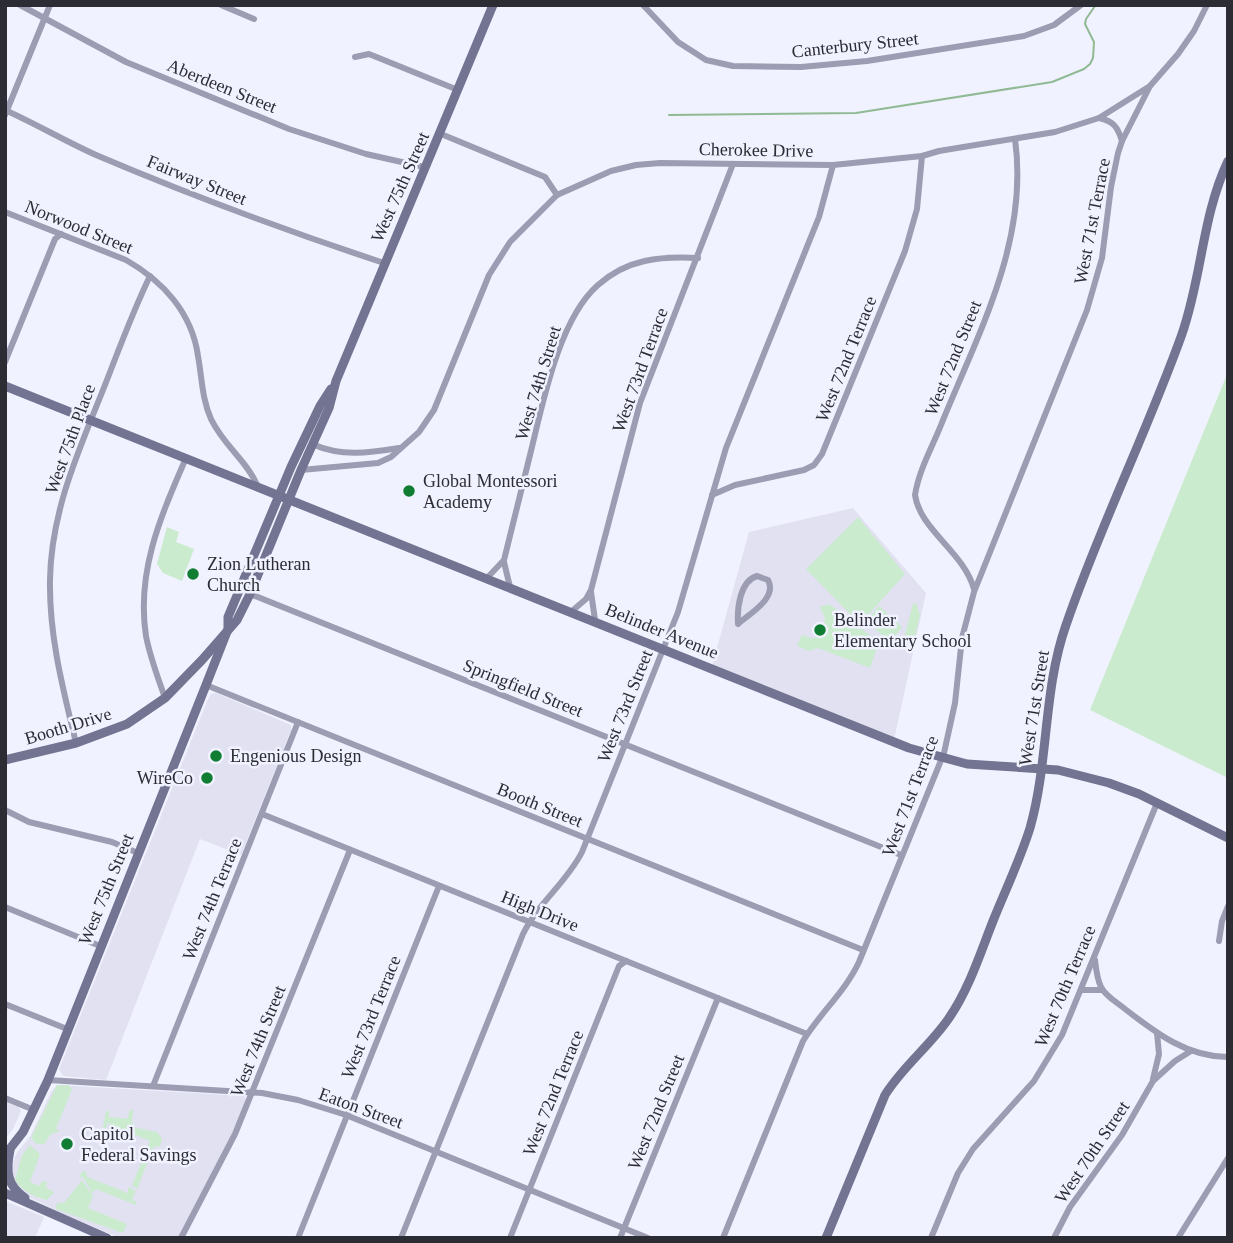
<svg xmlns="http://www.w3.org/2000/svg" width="1233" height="1243" font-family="Georgia,serif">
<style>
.built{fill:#e1e1f2}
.green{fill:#caebcd}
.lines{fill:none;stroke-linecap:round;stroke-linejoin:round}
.stream{stroke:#8fba94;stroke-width:2}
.street{stroke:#9c9cb2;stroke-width:6}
.secondary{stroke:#737392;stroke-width:9}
.poi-dot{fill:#107d32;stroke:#f1f2ff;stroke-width:2.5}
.labels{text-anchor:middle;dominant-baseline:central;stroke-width:5;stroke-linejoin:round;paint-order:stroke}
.street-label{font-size:18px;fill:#2c2c34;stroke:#f1f2ff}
.poi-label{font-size:18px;fill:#2c2c34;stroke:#f1f2ff;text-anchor:start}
</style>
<rect width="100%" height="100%" fill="#f1f2ff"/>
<g class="built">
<path d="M853,508L926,593L894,740L712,666L749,532Z"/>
<path d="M216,693L291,725V730L241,855L200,839L106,1080L63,1076L59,1069L208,699L211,694Z"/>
<path d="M57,1085L245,1096L246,1102L233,1131L178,1238H120L57,1211L31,1198L16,1186L11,1169L16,1154L31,1135L51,1092Z"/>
<path d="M5,1101L18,1106L21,1111L13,1129L5,1139Z"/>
<path d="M5,1201L44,1217L35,1238H5Z"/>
</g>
<g class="green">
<path d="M1228,372V778L1090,710Z"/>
<path d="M858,517L905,574L860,624L806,569Z"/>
<path d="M167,527L179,532L176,542L194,549L182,581L163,573L157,564Z"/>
<path d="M916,603L920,615L914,641L910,644L907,643L904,638L913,604Z"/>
<path d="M829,604L879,642L870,668L818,648L809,651L797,646L802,635L813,639L822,632L825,618L820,607Z"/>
<path d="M879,606L902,627L890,642L866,621Z"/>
<path d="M57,1085H68L72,1089L56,1129L60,1131L51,1134L44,1144H37L31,1138Z"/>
<path d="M130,1110H133L132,1122L136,1128L157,1132L162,1139L160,1147L154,1146L137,1189L132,1185L150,1141L107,1123L106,1129L103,1127L106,1111H109V1117L127,1119Z"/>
<path d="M30,1145L40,1154L30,1182L39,1186L42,1181L47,1182L46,1188L54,1192L47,1200C34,1197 22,1191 15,1180L22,1155Z"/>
<path d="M85,1170L87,1177L128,1193V1187L136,1191L132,1199L136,1202V1205L96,1189L92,1193L84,1178L79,1176Z"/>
<path d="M82,1180L93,1196L88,1208L127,1224L123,1233L56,1209L57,1203H64Z"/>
</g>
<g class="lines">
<path class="stream" d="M669,115L856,113L1052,82L1084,69L1090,64L1093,58L1094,42L1085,24L1086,19L1095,6"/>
<g class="street">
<path d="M20,5L126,62L289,129L366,154L424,167"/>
<path d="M221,5L254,19"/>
<path d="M643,5L678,42L706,60L733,66L801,67L867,61L1024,36L1054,25L1081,5"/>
<path d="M355,57L369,54L458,90"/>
<path d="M5,110C36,124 65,141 96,155C190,195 287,231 384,263"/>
<path d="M5,115L50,5"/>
<path d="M1099,118C1114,121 1118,128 1122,141"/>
<path d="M441,134L545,177L557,195"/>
<path d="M5,212L126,260C163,281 192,313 198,356C202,378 202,399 211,419C224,446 247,461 257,485"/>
<path d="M5,362L55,239L61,234"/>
<path d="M312,444C341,457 369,453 399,448"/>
<path d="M301,470L378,463L391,457L419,432L434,410L489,275L510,242L557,195L611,171L636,165L660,163L833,165L922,156L939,151L1055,132L1099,118L1150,86L1178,54L1194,31L1207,5"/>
<path d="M712,495L735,485L804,470L814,465L822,454L905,251L917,209L922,156"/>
<path d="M504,562L510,587"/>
<path d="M757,576L768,580C778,598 749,614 738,624C737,608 740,581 757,576Z"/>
<path d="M487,578L504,560C513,523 522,487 531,451C543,402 559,319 598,285C627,259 660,256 698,258"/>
<path d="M974,589C964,552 920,530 915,495C919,469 934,444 943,420C980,330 1029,239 1015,139"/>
<path d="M591,592L595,620"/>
<path d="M250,594L901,855"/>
<path d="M572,611L586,599L591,590L640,403L733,164"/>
<path d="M206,685L863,950"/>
<path d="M165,698C158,678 150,657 146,636C136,571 161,516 186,458"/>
<path d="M76,743C63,689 49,636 50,580C51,512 78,452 103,390C118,352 132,313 150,276"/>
<path d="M5,810L29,822L112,842L138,853"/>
<path d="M262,814L807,1034"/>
<path d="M5,907L100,946"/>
<path d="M1219,941L1222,921L1228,906"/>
<path d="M1095,960C1096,969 1097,979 1101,987C1105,996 1118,1003 1125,1009C1156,1033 1187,1057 1228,1057"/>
<path d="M1081,990H1102"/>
<path d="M5,1004L67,1029"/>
<path d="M1153,1079L1159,1054L1157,1033"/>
<path d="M48,1080L262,1093L298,1100L346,1115L648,1238"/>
<path d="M153,1086L298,722"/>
<path d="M5,1098L34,1110"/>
<path d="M181,1238L235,1134L350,850"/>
<path d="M298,1238L439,886"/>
<path d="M401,1238L523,934C538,903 567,882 582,852L678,612L726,448L819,217L833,165"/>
<path d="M510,1238L619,966L626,961"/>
<path d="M620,1238L718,998"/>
<path d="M723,1238L803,1041C820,1013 845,992 859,962L944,753L955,703L962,638L974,592L1087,310L1102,258L1111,187L1118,153L1122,141L1150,86"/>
<path d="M931,1238L958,1173L973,1149L1034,1081L1062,1035L1157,803"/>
<path d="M1054,1238L1070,1207L1122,1135L1153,1081L1175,1061L1191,1051"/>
<path d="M1178,1238L1228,1158"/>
</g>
<g class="secondary">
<path d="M5,386L909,748L967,764L1058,770L1109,783L1139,794L1228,838"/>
<path d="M5,760L76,743L127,724L165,698L202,660L237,620L250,594L301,470L329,408L336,381L493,5"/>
<path d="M10,1150C6,1170 6,1185 25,1198"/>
<path d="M5,1155L23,1132L48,1080L206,685L228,629V617L291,467L320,406L331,389"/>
<path d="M5,1193L107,1238"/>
<path d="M826,1238L885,1095C903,1066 930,1046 949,1018C969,989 980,954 993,921C1005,891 1020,860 1030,828C1049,761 1043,690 1066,625C1100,526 1147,432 1182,334C1202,277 1202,216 1228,161"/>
</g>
</g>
<g class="poi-dot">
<circle cx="409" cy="491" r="7"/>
<circle cx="193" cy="574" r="7"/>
<circle cx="820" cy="630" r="7"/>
<circle cx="216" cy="756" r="7"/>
<circle cx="207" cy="778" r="7"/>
<circle cx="67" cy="1144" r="7"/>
</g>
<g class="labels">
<g class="street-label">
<text transform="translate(855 45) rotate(-6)">Canterbury Street</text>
<text transform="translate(222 86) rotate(22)">Aberdeen Street</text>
<text transform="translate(756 150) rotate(1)">Cherokee Drive</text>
<text transform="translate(197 180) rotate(22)">Fairway Street</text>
<text transform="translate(400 187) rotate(-66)">West 75th Street</text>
<text transform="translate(1092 221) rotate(-79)">West 71st Terrace</text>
<text transform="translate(79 227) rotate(22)">Norwood Street</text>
<text transform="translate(953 358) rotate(-68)">West 72nd Street</text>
<text transform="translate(846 359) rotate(-68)">West 72nd Terrace</text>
<text transform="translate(640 370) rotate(-70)">West 73rd Terrace</text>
<text transform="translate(538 383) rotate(-73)">West 74th Street</text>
<text transform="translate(70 439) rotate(-70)">West 75th Place</text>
<text transform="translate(662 631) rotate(22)">Belinder Avenue</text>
<text transform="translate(523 688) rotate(22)">Springfield Street</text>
<text transform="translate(625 706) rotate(-68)">West 73rd Street</text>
<text transform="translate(1034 708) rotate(-81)">West 71st Street</text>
<text transform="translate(68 726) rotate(-17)">Booth Drive</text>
<text transform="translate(910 796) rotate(-69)">West 71st Terrace</text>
<text transform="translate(540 805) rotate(22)">Booth Street</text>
<text transform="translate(106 889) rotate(-68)">West 75th Street</text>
<text transform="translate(212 899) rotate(-68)">West 74th Terrace</text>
<text transform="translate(540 911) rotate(22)">High Drive</text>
<text transform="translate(1065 986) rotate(-67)">West 70th Terrace</text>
<text transform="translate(371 1017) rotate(-68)">West 73rd Terrace</text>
<text transform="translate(258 1041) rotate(-68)">West 74th Street</text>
<text transform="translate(553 1093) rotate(-68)">West 72nd Terrace</text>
<text transform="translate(361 1108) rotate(20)">Eaton Street</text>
<text transform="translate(656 1112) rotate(-68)">West 72nd Street</text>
<text transform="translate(1092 1152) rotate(-56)">West 70th Street</text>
</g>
<g class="poi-label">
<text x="423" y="481">Global Montessori<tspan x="423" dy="21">Academy</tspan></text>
<text x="207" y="564">Zion Lutheran<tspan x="207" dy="21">Church</tspan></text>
<text x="834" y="620">Belinder<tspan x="834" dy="21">Elementary School</tspan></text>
<text x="230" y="756">Engenious Design</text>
<text x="193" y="778" text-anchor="end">WireCo</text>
<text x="81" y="1134">Capitol<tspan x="81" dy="21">Federal Savings</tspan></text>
</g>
</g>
<rect width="1233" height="1243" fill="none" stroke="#2c2c34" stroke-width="14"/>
</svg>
